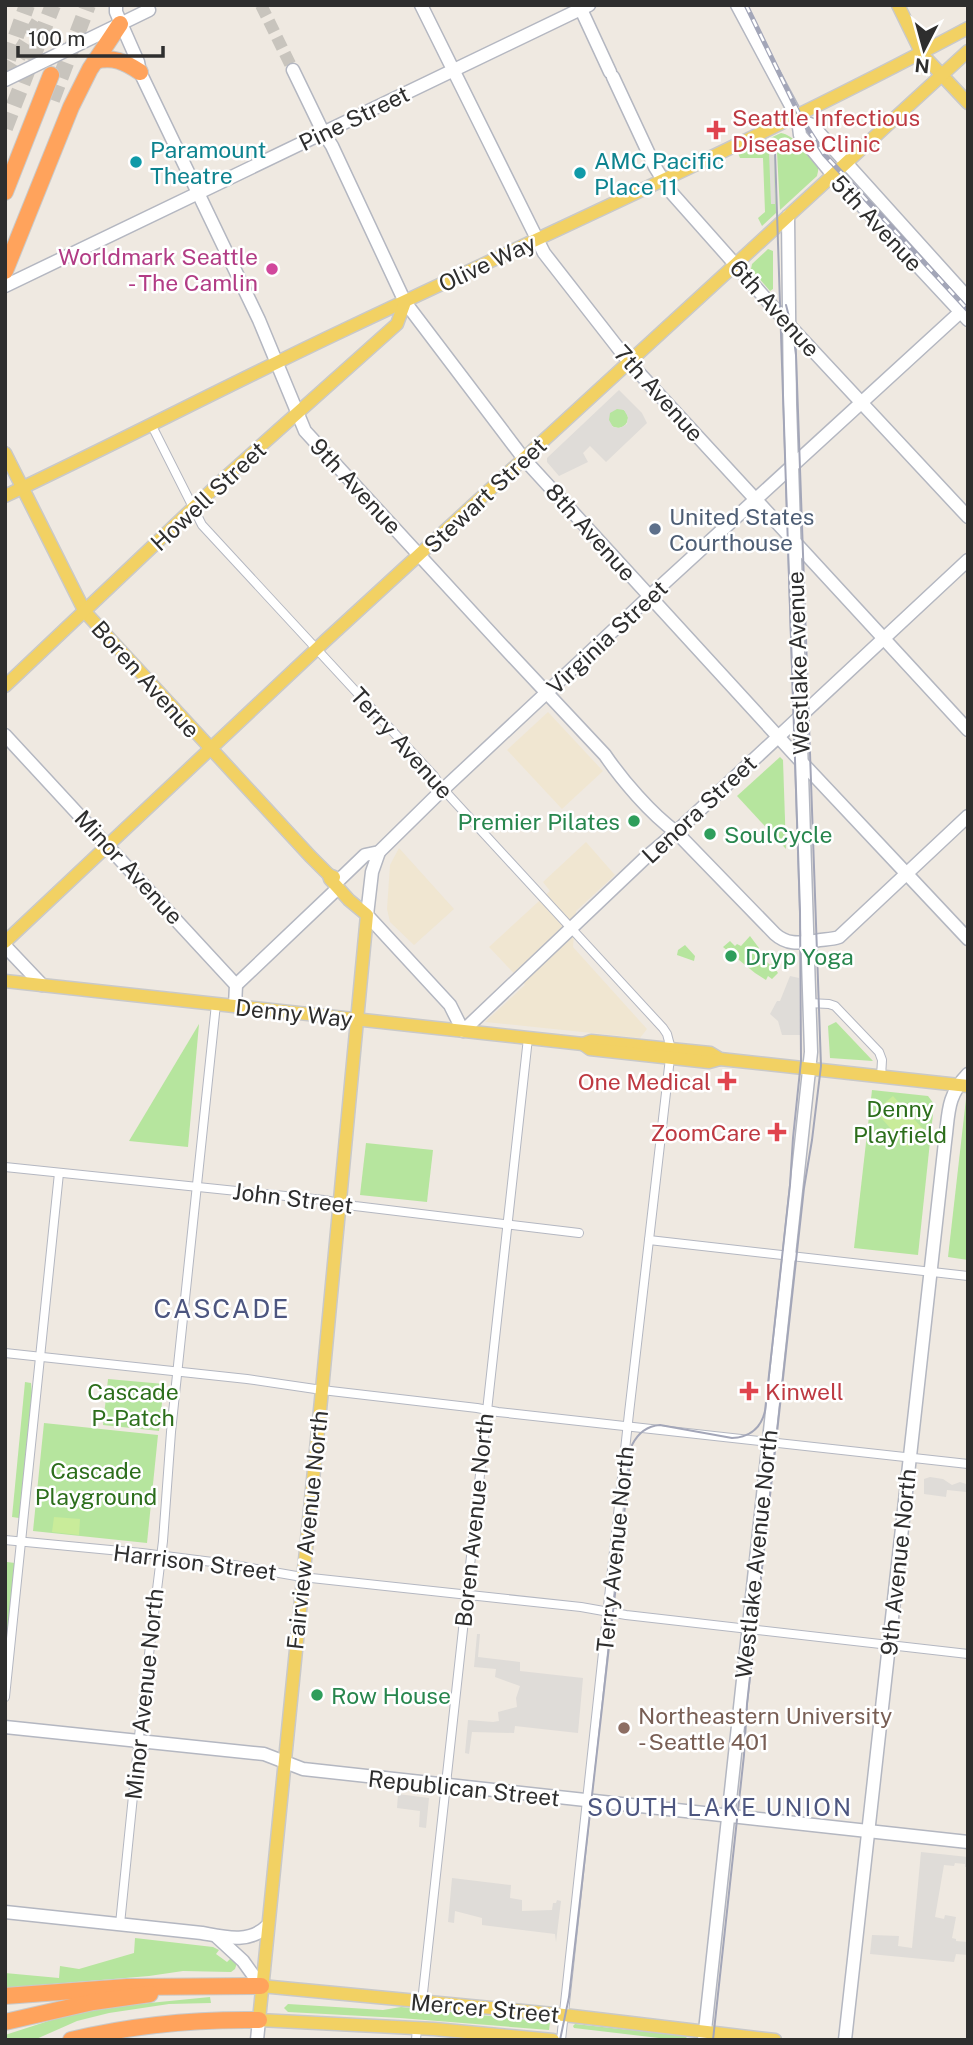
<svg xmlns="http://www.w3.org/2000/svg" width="973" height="2045" font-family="'Public Sans',sans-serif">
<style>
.education{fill:#f0e6d1}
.green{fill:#b6e59e}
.pitch{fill:#c9ec9a}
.plaza{fill:#dfdcd8;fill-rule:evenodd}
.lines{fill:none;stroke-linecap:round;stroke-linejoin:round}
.secondary-tunnel{stroke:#c8c4bd;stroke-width:12;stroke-dasharray:12 6;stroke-linecap:butt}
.highway-tunnel{stroke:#c8c4bd;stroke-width:16;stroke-dasharray:16 8;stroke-linecap:butt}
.street-casing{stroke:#b4b7c1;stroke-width:10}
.secondary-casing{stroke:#b4b7c1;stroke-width:15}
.primary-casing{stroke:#c9c9c9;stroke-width:15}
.highway-casing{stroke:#c9c9c9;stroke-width:18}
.street{stroke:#fff;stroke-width:8}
.secondary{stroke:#fff;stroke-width:12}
.primary{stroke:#f2d163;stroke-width:12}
.highway{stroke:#ffa35c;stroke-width:16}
.tram{stroke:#a3a6b8;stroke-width:2}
.rail-casing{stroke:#a3a6b8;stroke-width:5}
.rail{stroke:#fff;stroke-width:2.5;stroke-dasharray:8;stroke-linecap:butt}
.health-dot{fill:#e0444e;stroke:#fff;stroke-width:2.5}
.culture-dot{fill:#0f9aa8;stroke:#fff;stroke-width:2.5}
.hotel-dot{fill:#d1479c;stroke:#fff;stroke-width:2.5}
.service-dot{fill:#5c6f8a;stroke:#fff;stroke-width:2.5}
.leisure-dot{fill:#2e9e5b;stroke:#fff;stroke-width:2.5}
.education-dot{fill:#8d6e63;stroke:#fff;stroke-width:2.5}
.labels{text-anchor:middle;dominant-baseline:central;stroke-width:5;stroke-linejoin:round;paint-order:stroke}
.health-label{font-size:23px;fill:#be3a42;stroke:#fff;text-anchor:start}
.street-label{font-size:23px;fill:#2e2e2e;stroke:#fff}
.culture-label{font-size:23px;fill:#0d838f;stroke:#fff;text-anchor:start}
.hotel-label{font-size:23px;fill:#b23c85;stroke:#fff;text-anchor:end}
.service-label{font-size:23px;fill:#4e5e75;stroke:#fff;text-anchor:start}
.leisure-label{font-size:23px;fill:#27864d;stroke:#fff;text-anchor:start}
.park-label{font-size:23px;fill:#2c6e1b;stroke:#fff}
.education-label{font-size:23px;fill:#785e54;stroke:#fff;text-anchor:start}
.neighbourhood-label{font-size:24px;letter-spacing:2px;fill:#4d5680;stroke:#fff}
.quarter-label{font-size:26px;letter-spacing:2px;fill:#4d5680;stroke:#fff}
</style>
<rect width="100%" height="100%" fill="#efe9e1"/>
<g class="education">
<path d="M548,712L603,771L562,809L507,750Z"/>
<path d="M586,842L615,875L576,911L573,947L647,1029L640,1038L485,1022L525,985L489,947L550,891L543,882Z"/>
<path d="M399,848L454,909L414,945L390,922L387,909L390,865Z"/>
</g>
<g class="green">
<path d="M781,133C792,134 811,155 817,165C819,170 818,171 817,176L780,210L777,152H774L776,213L762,226L758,218L765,212L763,158H740L738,153Z"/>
<path d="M768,249L773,251V289L770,291L751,269L752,264Z"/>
<circle cx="618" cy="418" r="10"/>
<path d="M780,757L783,760L786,849L737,796Z"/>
<path d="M750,936L759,948L757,951L770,965L773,963L778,968L776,970L778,973L772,979L768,976L766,980L755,973L723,947L730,941L735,946L737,944L741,946Z"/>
<path d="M685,945L695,956L694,961L677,955L678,950Z"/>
<path d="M836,1022L873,1061L830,1058L828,1026Z"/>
<path d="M199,1024L188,1147L129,1141Z"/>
<path d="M872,1090L928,1096L934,1104L918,1255L854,1248Z"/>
<path d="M966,1099L968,1100V1260L948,1257Z"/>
<path d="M366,1143L433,1150L427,1202L360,1195Z"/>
<path d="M108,1379L164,1384L159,1431L103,1425Z"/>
<path d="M25,1382L31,1383L32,1393L19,1518L12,1517Z"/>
<path d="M44,1423L158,1435L147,1543L33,1531Z"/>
<path d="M7,1562L15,1563L5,1661V1583Z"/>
<path d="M135,1938L213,1947L219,1950L216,1954L227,1962L233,1956L237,1963L235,1969L231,1972L183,1971L149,1976L5,1988V1973L59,1978L60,1966L79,1969L134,1953Z"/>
<path d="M210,1997L211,2003L169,2004L109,2013L77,2021L34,2040H5V2035L64,2016L99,2008Z"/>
<path d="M288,2004L383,2010L401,2007L550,2022L549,2030L400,2018L288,2012L284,2008Z"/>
<path d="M575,2024L685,2036L687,2038L676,2040L574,2028L573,2026Z"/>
</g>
<g class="pitch">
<path d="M893,1096L925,1131L907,1147L875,1111Z"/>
<path d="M54,1517L80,1519L79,1535L52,1532Z"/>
</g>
<g class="plaza">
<path d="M769,152H774L775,204H771Z"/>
<path d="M619,390L642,413L647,423L606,462L590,446L583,453L588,462L559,476L547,462V458ZM617,409L624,410L628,417L627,424L620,428L613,427L609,420L610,413Z"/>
<path d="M790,976L799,978L800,1035H782L778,1021L770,1014L777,1001H780Z"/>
<path d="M930,1477L943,1479L952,1485L960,1482L966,1484V1492L947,1490L946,1497L924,1494V1479Z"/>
<path d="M477,1634H480L478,1657L520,1662V1671L583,1678L578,1733L515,1726L514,1733L472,1732L469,1754L465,1753L468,1720L493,1722L499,1721L498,1712L517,1707L516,1698L520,1686L495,1677L496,1669L474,1667Z"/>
<path d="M398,1794L429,1798L426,1828L419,1827L420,1811L397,1808Z"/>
<path d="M921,1852L968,1857V1867H965V1864L955,1863L954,1866L944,1865L935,1917L944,1919L945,1915L956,1917L952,1938L956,1939V1941L968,1942V1955L956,1954L954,1962L870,1954L872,1935L899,1936L898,1946L912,1948Z"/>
<path d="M452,1878L511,1885L510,1898L522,1900V1911L552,1910L553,1903H556L557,1900L561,1901L556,1942L555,1934L482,1925V1918L455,1911L454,1923L448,1922Z"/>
</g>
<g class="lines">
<path class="secondary-tunnel" d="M261,5L293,70"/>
<g class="highway-tunnel">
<path d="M8,59L27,5"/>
<path d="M5,77L39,22"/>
<path d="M52,100L88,5"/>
<path d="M5,128L53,5"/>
</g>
<defs>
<g id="street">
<path d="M151,424L202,525L434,776L443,789L663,1028L667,1034L671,1049"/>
<path d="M809,1003L829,1004L835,1006L879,1052L882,1060L881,1077"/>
<path d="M5,1167L324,1200L355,1206L579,1233"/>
<path d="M649,1240L968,1276"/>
<path d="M5,1353L247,1379L322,1390L477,1408L498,1412L968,1464"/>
<path d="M5,1540L142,1553L228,1564L302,1577L581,1607L626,1615L968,1654"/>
<path d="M5,1697L59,1173"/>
<path d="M120,1924L140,1727L163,1541L171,1432L216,1004"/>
<path d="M422,2002L528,1038"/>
<path d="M416,2040L417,2028"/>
<path d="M561,2040L629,1413L670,1058"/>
</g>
<g id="secondary">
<path d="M116,5V12L138,62L140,72L259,320L305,431L500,643L605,755C622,780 651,814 676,832L775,934C787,945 799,943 815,941C823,939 830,940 839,937L968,816"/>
<path d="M421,5L544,253L629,362L968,730"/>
<path d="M579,5L610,72"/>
<path d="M737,5L798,119L800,135L833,175L968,320"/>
<path d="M293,70L323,132L332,146L405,302L524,459L794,754L968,939"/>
<path d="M613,77L655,167L670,191L789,325L968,517"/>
<path d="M5,80L149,10"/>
<path d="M798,119L812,125L968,298"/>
<path d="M5,286L589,5"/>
<path d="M5,735L236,985L235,1006"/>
<path d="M379,852L372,872L367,915L450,1005L463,1031L644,859L676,832L968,560"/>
<path d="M338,881L365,855L379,852L436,796L650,596L968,305"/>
<path d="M5,946L42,985"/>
<path d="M236,985L338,888"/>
<path d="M5,1727L264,1754L303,1769L968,1842"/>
<path d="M5,1912L202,1933C224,1937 249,1944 267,1926"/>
<path d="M217,1937L243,1961L261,1986"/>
<path d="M257,2040L259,2020"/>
<path d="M704,2040L811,1052L790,404L788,216"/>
<path d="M845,2040L945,1142C949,1113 946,1097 968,1074"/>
</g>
<g id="primary">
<path d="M898,5L922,54L968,103"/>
<path d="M5,453L85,612L310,856L329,875L334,877"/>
<path d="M5,496C119,442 230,384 344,330C552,231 764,137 968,28"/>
<path d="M5,686L228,475L397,324L405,302"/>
<path d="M329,875L330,879L349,900L367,915L322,1390L259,2020L434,2029L553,2040"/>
<path d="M5,942L325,641L968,51"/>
<path d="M5,981L583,1044L591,1041L710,1053L720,1059L968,1086"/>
<path d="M583,1044L590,1049L709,1062L720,1059"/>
<path d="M261,1986L564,2015L775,2040"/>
</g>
<g id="highway">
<path d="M95,61C113,56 125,62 140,72"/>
<path d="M5,192L51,75"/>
<path d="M5,271L71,107L90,69L120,24"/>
<path d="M5,1996L127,1987L261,1986"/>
<path d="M5,2022L93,2002L150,1994"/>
<path d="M71,2040C133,2025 195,2019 259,2020"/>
</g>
</defs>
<use href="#street" class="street-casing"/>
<use href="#secondary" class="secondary-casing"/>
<use href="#primary" class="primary-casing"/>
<use href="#highway" class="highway-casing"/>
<use href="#street" class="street"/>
<use href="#secondary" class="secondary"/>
<use href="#primary" class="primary"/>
<use href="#highway" class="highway"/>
<g class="tram">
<path d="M560,2040L569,1997L632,1445C638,1433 647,1426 660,1425L732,1438C750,1437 761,1428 765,1411L790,1185L793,1138L801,1061L800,911L775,152"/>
<path d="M713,2040L744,1755L747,1704L804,1188L812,1140L821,1066L796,355L793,332L786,305"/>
</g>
<defs>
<path id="rail" d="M746,5L801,118L824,154L968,310"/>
</defs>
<use href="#rail" class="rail-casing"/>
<use href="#rail" class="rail"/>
</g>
<g class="health-dot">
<path d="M712.5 119.5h7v7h7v7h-7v7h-7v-7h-7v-7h7z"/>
<path d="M723.5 1070.5h7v7h7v7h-7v7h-7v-7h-7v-7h7z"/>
<path d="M773.5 1121.5h7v7h7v7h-7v7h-7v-7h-7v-7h7z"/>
<path d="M745.5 1380.5h7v7h7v7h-7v7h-7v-7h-7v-7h7z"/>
</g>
<g class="culture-dot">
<circle cx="136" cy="162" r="7"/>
<circle cx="580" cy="173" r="7"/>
</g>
<circle class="hotel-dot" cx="272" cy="269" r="7"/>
<circle class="service-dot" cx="655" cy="529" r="7"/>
<g class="leisure-dot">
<circle cx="634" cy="821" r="7"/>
<circle cx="710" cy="834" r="7"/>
<circle cx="731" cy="956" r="7"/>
<circle cx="317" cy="1695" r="7"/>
</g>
<circle class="education-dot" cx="624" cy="1728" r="7"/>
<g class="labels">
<g class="health-label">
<text x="732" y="117">Seattle Infectious<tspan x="732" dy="26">Disease Clinic</tspan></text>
<text x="711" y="1081" text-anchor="end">One Medical</text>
<text x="761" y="1132" text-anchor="end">ZoomCare</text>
<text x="765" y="1391">Kinwell</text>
</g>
<g class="street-label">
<text transform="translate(354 118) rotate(-26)">Pine Street</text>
<text transform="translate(877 223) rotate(47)">5th Avenue</text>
<text transform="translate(487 263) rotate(-25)">Olive Way</text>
<text transform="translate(775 308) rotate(48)">6th Avenue</text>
<text transform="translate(659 393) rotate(48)">7th Avenue</text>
<text transform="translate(356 486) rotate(47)">9th Avenue</text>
<text transform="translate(485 495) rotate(-43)">Stewart Street</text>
<text transform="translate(208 496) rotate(-43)">Howell Street</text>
<text transform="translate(591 532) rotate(48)">8th Avenue</text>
<text transform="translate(607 637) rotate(-43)">Virginia Street</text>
<text transform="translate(798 663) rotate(-92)">Westlake Avenue</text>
<text transform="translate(146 679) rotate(48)">Boren Avenue</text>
<text transform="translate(402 743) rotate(48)">Terry Avenue</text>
<text transform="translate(699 809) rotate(-43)">Lenora Street</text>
<text transform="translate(129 867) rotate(47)">Minor Avenue</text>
<text transform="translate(294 1013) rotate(6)">Denny Way</text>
<text transform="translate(293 1198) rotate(7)">John Street</text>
<text transform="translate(474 1520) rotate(-84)">Boren Avenue North</text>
<text transform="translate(307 1530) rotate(-84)">Fairview Avenue North</text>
<text transform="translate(615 1549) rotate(-84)">Terry Avenue North</text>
<text transform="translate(756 1554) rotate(-84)">Westlake Avenue North</text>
<text transform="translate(195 1562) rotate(7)">Harrison Street</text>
<text transform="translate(898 1562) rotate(-84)">9th Avenue North</text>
<text transform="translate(144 1694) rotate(-84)">Minor Avenue North</text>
<text transform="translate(464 1788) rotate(6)">Republican Street</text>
<text transform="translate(485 2008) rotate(5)">Mercer Street</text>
</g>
<g class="culture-label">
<text x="150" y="149">Paramount<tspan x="150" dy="26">Theatre</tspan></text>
<text x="594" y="160">AMC Pacific<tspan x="594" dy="26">Place 11</tspan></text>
</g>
<g class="hotel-label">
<text x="258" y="256">Worldmark Seattle<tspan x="258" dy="26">- The Camlin</tspan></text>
</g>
<g class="service-label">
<text x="669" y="516">United States<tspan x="669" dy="26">Courthouse</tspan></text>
</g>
<g class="leisure-label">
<text x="620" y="821" text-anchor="end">Premier Pilates</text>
<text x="724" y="834">SoulCycle</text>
<text x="745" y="956">Dryp Yoga</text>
<text x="331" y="1695">Row House</text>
</g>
<g class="park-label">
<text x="900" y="1108">Denny<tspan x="900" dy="26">Playfield</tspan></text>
<text x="133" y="1391">Cascade<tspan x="133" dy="26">P-Patch</tspan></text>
<text x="96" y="1470">Cascade<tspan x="96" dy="26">Playground</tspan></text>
</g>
<g class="education-label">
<text x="638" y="1715">Northeastern University<tspan x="638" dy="26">- Seattle 401</tspan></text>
</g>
<g class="neighbourhood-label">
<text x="720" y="1807">SOUTH LAKE UNION</text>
</g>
<g class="quarter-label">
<text x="222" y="1308">CASCADE</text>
</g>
</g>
<rect width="973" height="2045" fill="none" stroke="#2e2e2e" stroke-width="14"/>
<g transform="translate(924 49) rotate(186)" stroke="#ffffff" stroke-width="5" paint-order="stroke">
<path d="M0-5L12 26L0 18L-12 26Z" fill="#2e2e2e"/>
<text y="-10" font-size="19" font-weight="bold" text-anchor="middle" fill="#2e2e2e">N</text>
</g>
<path d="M18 46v10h145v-10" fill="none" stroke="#2e2e2e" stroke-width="3.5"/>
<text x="28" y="46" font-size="21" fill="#2e2e2e" stroke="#ffffff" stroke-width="5" paint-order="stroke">100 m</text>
</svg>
